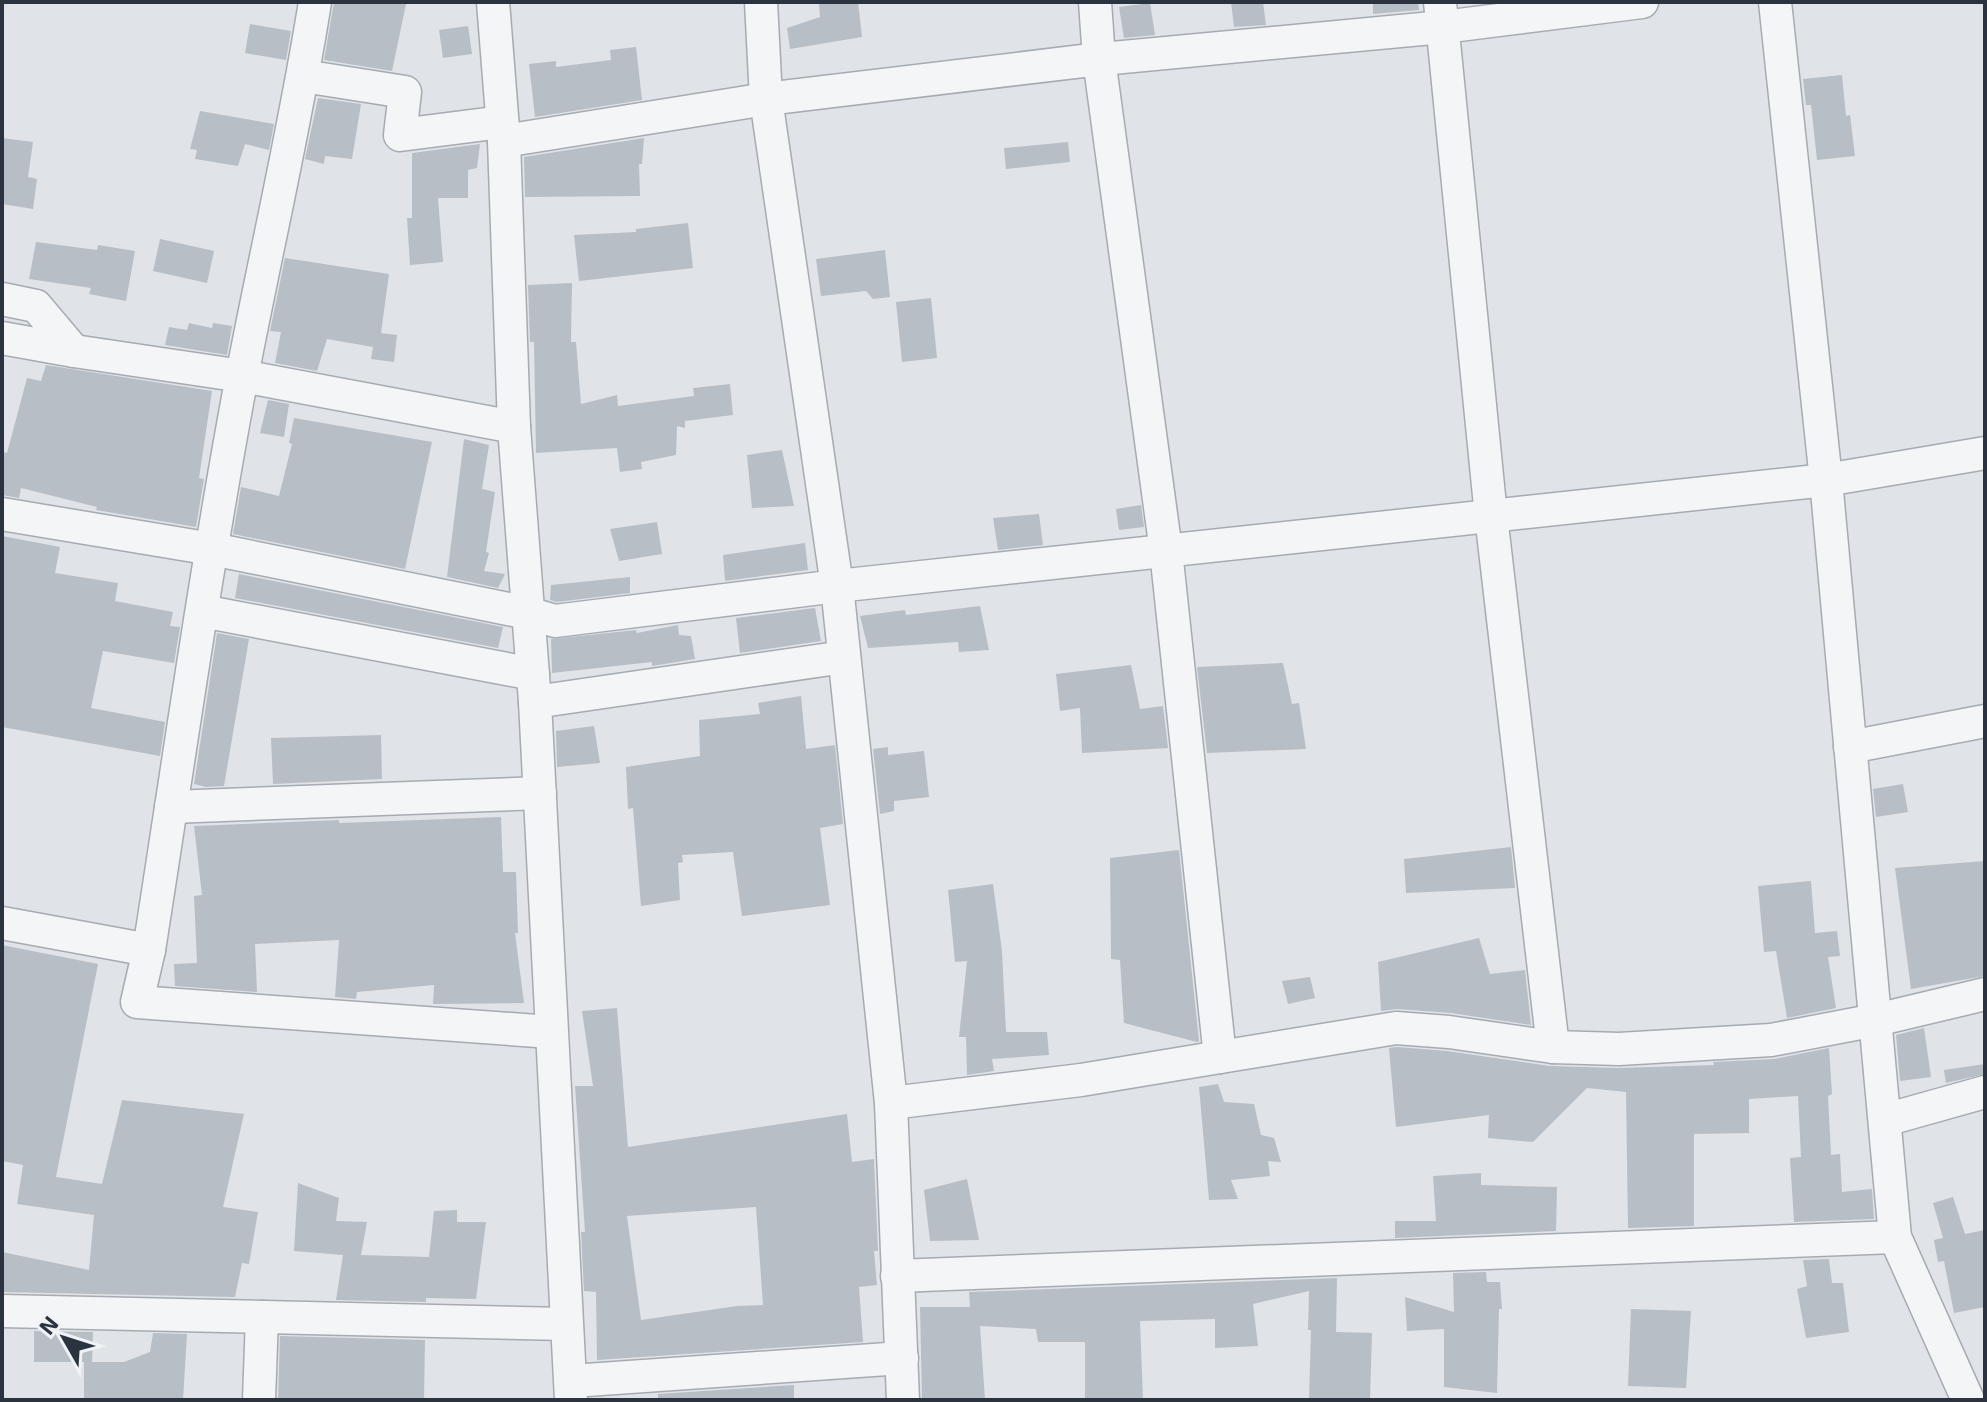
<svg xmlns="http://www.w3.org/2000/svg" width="1987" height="1402" font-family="'Exo 2',sans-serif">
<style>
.building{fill:#b8bec5;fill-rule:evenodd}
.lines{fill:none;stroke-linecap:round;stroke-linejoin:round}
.minor-casing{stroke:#a6abb2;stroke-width:35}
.minor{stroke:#f3f5f7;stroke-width:32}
</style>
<rect width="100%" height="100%" fill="#e0e4e8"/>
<g class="building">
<path d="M334,2L406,4L392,71L324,60Z"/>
<path d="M847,2H858L862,37L790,49L787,28L820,17L819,4Z"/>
<path d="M1231,2H1263L1266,25L1234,27Z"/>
<path d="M1373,2H1418L1419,10L1373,14Z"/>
<path d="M1150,3L1155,35L1124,38L1119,7Z"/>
<path d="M250,24L291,31L286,60L245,53Z"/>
<path d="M468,26L472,54L443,58L439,30Z"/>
<path d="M636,47L642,100L535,117L529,64L556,61V67L611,60L610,50Z"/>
<path d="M1842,75L1846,116L1850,115L1855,156L1817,160L1811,105H1806L1803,79Z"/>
<path d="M318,98L361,104L352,159L325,156L324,164L305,159Z"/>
<path d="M200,111L274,124L269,150L245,144L238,166L195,159L197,150L190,149Z"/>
<path d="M2,138L33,142L28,177L37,179L33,209L2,204Z"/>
<path d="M644,138L642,164H639L640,196L525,197L524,157Z"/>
<path d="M1068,142L1070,162L1006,169L1004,148Z"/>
<path d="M480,144L477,168L468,170V198H438L443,262L410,265L407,218H412V153Z"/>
<path d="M688,223L693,268L579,281L574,235L636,232V229Z"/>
<path d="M160,239L214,251L207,283L153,271Z"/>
<path d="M36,242L97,250L98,245L135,251L126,301L89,294L91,288L29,279Z"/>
<path d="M885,250L890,297L873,299L866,291L821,296L816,259Z"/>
<path d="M285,258L389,274L381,333L397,335L394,362L371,359L373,347L327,339L317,371L275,363L281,332L270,331Z"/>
<path d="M572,283L571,342H576L581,404L617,395L618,406L694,396L693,388L730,384L733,415L685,421V428L677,426L676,455L641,462L642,469L620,472L617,448L536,453L534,342H530L528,285Z"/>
<path d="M931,298L937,358L902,362L896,302Z"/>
<path d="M189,323L212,328L213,323L232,326L227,355L165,345L169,327L187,330Z"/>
<path d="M46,365L212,391L199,478L204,479L196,527L96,510L97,507L21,488L19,498L2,495V452L7,453L27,378L41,381Z"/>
<path d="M268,400L289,404L284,437L260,433Z"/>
<path d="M294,418L432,442L405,569L233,534L241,487L279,496L292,444L289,443Z"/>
<path d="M464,439L489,445L482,489L495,492L486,552L489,553L484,571L505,574L498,588L447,577Z"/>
<path d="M782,450L794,506L752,508L747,455Z"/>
<path d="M1141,505L1144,527L1119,530L1116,509Z"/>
<path d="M1039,514L1043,545L998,550L993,518Z"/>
<path d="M657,522L662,554L619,561L610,529Z"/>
<path d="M2,536L60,547L55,573L118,583L115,601L173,612L170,626L180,627L174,663L103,651L91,708L165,722L160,756L2,727Z"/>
<path d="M805,543L808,570L725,581L723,555Z"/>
<path d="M239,574L503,627L498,648L235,598Z"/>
<path d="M630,577V593L557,602L550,600L551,585Z"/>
<path d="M980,606L989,650L959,652L958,642L868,648L860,616L905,610L906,615Z"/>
<path d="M815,608L821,641L740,653L736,618Z"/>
<path d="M678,625L679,635L691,636L695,659L652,666V662L552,673L551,639L636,630L637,633Z"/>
<path d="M217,633L249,639L224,786L206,787L194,784Z"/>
<path d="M1283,663L1292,704L1299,703L1306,749L1207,753L1197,667Z"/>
<path d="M1131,665L1140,709L1163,706L1168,748L1082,753L1080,708L1060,711L1056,674Z"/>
<path d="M801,696L806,749L835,745L843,824L820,828L830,905L742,916L733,852L682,855L683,862L678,863L680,900L641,906L633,808L628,809L626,767L700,756L699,720L760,714L758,703Z"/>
<path d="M594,726L600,763L557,767L556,731Z"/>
<path d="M381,735L382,779L273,784L271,738Z"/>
<path d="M888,747V755L924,751L929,797L894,801V811L880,814L873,749Z"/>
<path d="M1903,784L1908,812L1876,817L1873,789Z"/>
<path d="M501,817L503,872H516L518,933H515L524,1003L433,1004L434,985L357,992L356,999L335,997L339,940L255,944L257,992L175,986L174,964L197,963L194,896L202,895L194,826L339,820V823Z"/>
<path d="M1511,847L1515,888L1406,893L1404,859Z"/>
<path d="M1179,850L1199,1041L1197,1042L1124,1023L1120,960L1111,959L1110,858Z"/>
<path d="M1985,861V976L1911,989L1895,868Z"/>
<path d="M1811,881L1815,933L1837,931L1840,956L1828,957L1836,1008L1787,1018L1776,951L1764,952L1758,886Z"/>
<path d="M993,884L1002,951L1006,1032H1047L1049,1055L992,1059L994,1071L967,1075L966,1037H959L967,961L955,962L948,890Z"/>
<path d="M1479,938L1490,974L1525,970L1531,1025L1451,1013L1397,1009L1381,1011L1378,962Z"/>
<path d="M2,945L98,964L56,1177L102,1184L122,1100L244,1114L223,1207L258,1212L249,1264L242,1263L235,1297L2,1292V1252L89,1270L94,1215L17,1204L23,1165L2,1161Z"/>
<path d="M1310,977L1315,998L1288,1004L1282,981Z"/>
<path d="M617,1008L628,1147L847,1114L852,1162L874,1159L878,1251H874L877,1285L859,1287L863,1342L597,1360L596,1292L584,1291L581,1232H585L575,1086H593L582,1011ZM756,1207L763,1305L737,1306L641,1320L627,1216Z"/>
<path d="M1924,1028L1931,1077L1900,1081L1896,1035Z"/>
<path d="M1397,1047L1447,1051L1550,1066L1618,1068L1714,1065L1713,1062L1774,1059L1829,1048L1832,1094L1828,1096L1831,1155L1840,1154L1842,1192L1872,1189L1874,1219L1794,1222L1790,1158L1801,1157L1798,1096L1749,1099V1133L1694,1134V1226L1628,1228L1626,1092L1587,1088L1533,1142L1488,1138L1489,1115L1396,1127L1389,1048Z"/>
<path d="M1985,1064V1074L1946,1083L1944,1070Z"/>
<path d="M1218,1084L1224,1102L1254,1104L1261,1135L1274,1138L1281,1162L1268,1161L1270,1176L1231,1180L1238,1199L1209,1200L1199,1087Z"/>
<path d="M1481,1173V1185L1557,1187L1556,1231L1395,1238V1221H1436L1433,1176Z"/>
<path d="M967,1179L979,1240L930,1241L924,1190Z"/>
<path d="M298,1183L339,1198L336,1221L367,1222L361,1255L429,1257L434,1211L457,1210V1222H486L476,1299L426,1298V1302L336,1300L343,1255L294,1251Z"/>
<path d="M1953,1197L1965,1234L1985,1230V1307L1954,1313L1944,1261L1938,1262L1934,1240L1943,1238L1933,1203Z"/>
<path d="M1829,1259L1832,1283H1843L1849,1332L1806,1338L1797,1289L1807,1286L1803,1260Z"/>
<path d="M1486,1272L1487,1282H1500L1502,1309H1499L1497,1393L1444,1387V1329L1407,1331L1405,1297L1454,1312L1453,1273Z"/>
<path d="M1337,1278L1336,1332L1372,1333L1370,1400H1309L1311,1330H1308L1309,1291L1253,1304L1258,1346L1215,1348V1319L1140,1321L1143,1400H1085V1342H1038L1036,1329L980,1326L985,1400H922L920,1307H970L969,1292Z"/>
<path d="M1631,1309L1691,1311L1686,1388L1628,1386Z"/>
<path d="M34,1331L93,1332L92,1362H124L150,1352L153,1333L187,1334L183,1400H84V1362H34Z"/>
<path d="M280,1336L425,1340L424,1400H278Z"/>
<path d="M794,1385V1400H658V1394Z"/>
</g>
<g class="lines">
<defs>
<g id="minor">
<path d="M315,2C295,128 266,251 242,376C206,567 179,759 149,950L137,1002L551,1032"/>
<path d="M493,2L504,141L514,427L535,702L571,1400"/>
<path d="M761,2L766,99L837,586L891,1103L903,1400"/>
<path d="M1095,2L1099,59L1166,551L1220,1057L1396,1028L1449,1032L1553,1047"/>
<path d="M1440,2L1491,516L1553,1047L1619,1049L1771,1040L1876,1020L1985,994"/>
<path d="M1775,2L1826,480L1895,1237L1968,1400"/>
<path d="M303,76L405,92L400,135L502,122"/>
<path d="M504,141L766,99L1091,60L1443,27L1642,2"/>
<path d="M2,299L36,306L74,351L2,338"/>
<path d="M74,351L242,376L514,427"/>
<path d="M2,514L212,549L528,613L555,621L837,586L1826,480L1985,453"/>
<path d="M202,611L533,674"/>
<path d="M535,702L844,657"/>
<path d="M1850,747L1985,721"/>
<path d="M171,807L540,793"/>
<path d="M2,923L149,950"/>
<path d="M891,1103L1081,1080L1220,1057"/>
<path d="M1885,1120L1985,1092"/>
<path d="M897,1276L1895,1237"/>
<path d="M2,1311L566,1324"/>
<path d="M572,1381L902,1358"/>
<path d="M259,1400L262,1317"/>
</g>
</defs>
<use href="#minor" class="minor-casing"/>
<use href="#minor" class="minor"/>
</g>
<rect width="1987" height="1402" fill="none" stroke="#2a333f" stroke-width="8"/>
<g transform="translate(64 1338) rotate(309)" stroke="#f0f3f6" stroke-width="6" paint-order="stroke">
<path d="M0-6L14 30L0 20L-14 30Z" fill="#2a333f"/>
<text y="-12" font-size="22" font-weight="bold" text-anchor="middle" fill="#2a333f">N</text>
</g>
</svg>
